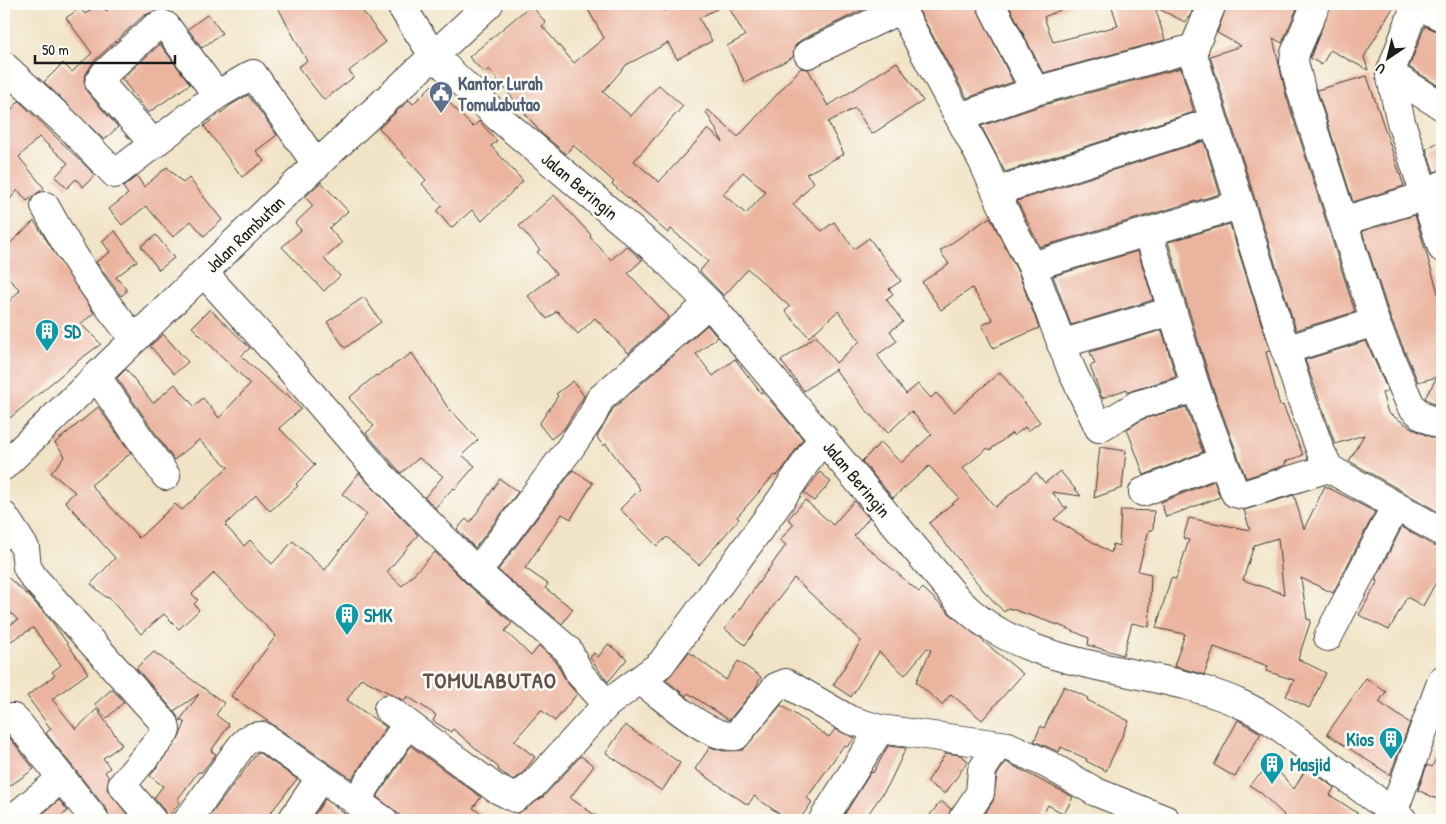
<svg xmlns="http://www.w3.org/2000/svg" width="1446" height="824" font-family="'Patrick Hand',sans-serif">
<style>
.building{fill:#ebb49f;fill-rule:evenodd}
.lines{fill:none;stroke-linecap:round;stroke-linejoin:round}
.minor-casing{stroke:#3c3a36;stroke-width:30}
.minor{stroke:#fff;stroke-width:28}
.labels{text-anchor:middle;dominant-baseline:central;stroke-width:5;stroke-linejoin:round;paint-order:stroke}
.service-label{font-size:18px;font-weight:bold;fill:#4e5e75;stroke:#fdfcf7;text-anchor:start}
.street-label{font-size:18px;fill:#1c1c1c;stroke:#fdfcf7}
.culture-label{font-size:18px;font-weight:bold;fill:#0d838f;stroke:#fdfcf7;text-anchor:start}
.district-label{font-size:22px;font-weight:bold;letter-spacing:1px;fill:#64514a;stroke:#fdfcf7}
</style>
<rect width="100%" height="100%" fill="#fdfcf7"/>
<filter id="ink" filterUnits="userSpaceOnUse"><feTurbulence type="fractalNoise" baseFrequency=".02" numOctaves="2"/><feDisplacementMap in="SourceGraphic" scale="10" xChannelSelector="R" yChannelSelector="G"/><feConvolveMatrix kernelMatrix="1 2 1 2 8 2 1 2 1" color-interpolation-filters="sRGB"/></filter>
<filter id="wash" filterUnits="userSpaceOnUse"><feTurbulence type="fractalNoise" baseFrequency=".0096" numOctaves="4" result="noise"/><feDisplacementMap in="SourceGraphic" scale="20" xChannelSelector="R" yChannelSelector="G"/><feGaussianBlur stdDeviation="1.12" result="paint"/><feColorMatrix in="noise" values="0 0 0 0 0 0 0 0 0 0 0 0 0 0 0 0 0 1.4 0 .05"/><feComposite in="paint" operator="in"/></filter>
<g filter="url(#wash)">
<rect width="100%" height="100%" fill="#f1e3c6"/>
<g id="blocks">
<g class="building">
<path d="M99,4L106,11L116,4H171L143,16L94,61L86,74L84,80L87,92L118,127L104,140L44,82L63,63L72,72L92,53L66,18L80,8L85,14Z"/>
<path d="M276,4H357L386,42L349,71L354,77L324,100L298,67L307,61Z"/>
<path d="M585,4H660L664,11L677,4H726L699,18L712,41L677,59L668,43L626,65L603,92L631,116L659,85L683,106L634,161L659,182L708,129L723,142L706,112L708,110L738,137L801,68L808,69L828,106L897,62L923,101L872,134L855,108L828,122L844,154L806,174L814,182L793,205L822,231L834,222L854,249L869,238L901,281L889,289L893,294L886,299L903,322L890,331L897,341L877,355L906,394L918,384L931,398L936,393L954,412L1000,372L1040,422L1028,431L1025,427L1014,436L1012,433L990,450L988,448L963,468L995,507L1036,473L1045,483L1060,471L1081,496L1052,492L1064,507H1068L1054,519L1111,553L1113,544L1119,546L1121,510L1154,511L1153,530H1149L1138,571L1151,574L1149,627L1132,623L1123,655L1088,645L1089,638L1061,626L1009,608L1004,612L984,591L929,523L959,498L929,466L893,498L862,461L881,442L901,463L932,434L911,411L888,433L864,408L835,369L804,391L781,361L816,336L836,363L860,341L838,311L809,337L785,311L790,307L748,269L724,296L700,271L708,261L671,229L668,233L612,184L614,182L573,145L566,154L541,133L489,69L484,73L469,57L531,5L546,23L542,26L574,63L604,38ZM743,172L766,192L746,214L723,194Z"/>
<path d="M727,4H874L801,40L795,46L793,57L745,83L727,46L745,36Z"/>
<path d="M920,4H975L1013,82L967,98L918,9Z"/>
<path d="M1008,4H1074L1044,17L1053,42L1118,26L1111,4L1195,5L1189,18L1188,17L1185,22L1155,7L1165,40L1043,73Z"/>
<path d="M1227,4H1299L1282,43L1273,38L1286,95L1355,312L1296,330L1210,56L1241,46L1217,33Z"/>
<path d="M1331,4H1395L1364,57L1368,70L1330,50L1322,65L1310,58Z"/>
<path d="M208,14L222,33L202,48L188,29Z"/>
<path d="M1425,26L1442,33V88L1409,67Z"/>
<path d="M160,44L190,84L148,113L122,79Z"/>
<path d="M1181,68L1194,112L1005,172L981,126L1040,106Z"/>
<path d="M1367,76L1404,186L1353,202L1317,90Z"/>
<path d="M432,85L473,127L479,121L497,141L491,146L523,181L482,221L472,210L451,228L437,211L442,206L422,184L426,180L379,128L409,100L413,104Z"/>
<path d="M248,95L277,135L256,151L264,161L242,177L204,126L231,105Z"/>
<path d="M19,101L95,175L83,187L76,179L67,188L55,177L68,163L39,137L19,157L44,188L27,201L18,190L4,206V118Z"/>
<path d="M1442,140V170L1434,172L1426,149Z"/>
<path d="M1204,141L1220,194L1040,247L1017,201Z"/>
<path d="M167,167L183,183L189,178L222,220L204,236L191,221L173,237L146,206L122,225L109,209L128,194L123,187L137,176L144,187Z"/>
<path d="M321,182L348,211L329,228L342,243L324,259L340,276L324,291L282,247L301,230L295,223L313,206L305,197Z"/>
<path d="M554,195L591,235L590,237L611,260L626,246L642,260L628,273L669,317L628,353L595,318L578,334L557,311L547,319L528,296L556,274L537,252L540,250L519,226Z"/>
<path d="M1415,215L1442,306V409L1425,398L1437,377L1418,382L1390,317L1362,231Z"/>
<path d="M990,217L1018,272L1039,328L993,348L982,325L993,320L972,288L941,310L922,282L949,264L940,251Z"/>
<path d="M34,221L94,313L81,324L101,344L79,360L4,423V307L20,290L4,274V249Z"/>
<path d="M1230,224L1270,351L1266,352L1280,406L1283,405L1303,455L1285,462L1286,465L1246,478L1211,383L1168,242Z"/>
<path d="M115,231L137,261L116,277L126,289V292L121,296L96,262L110,252L102,241Z"/>
<path d="M156,235L174,258L159,270L141,246Z"/>
<path d="M1138,251L1153,300L1071,325L1053,276Z"/>
<path d="M364,297L381,322L345,348L327,322Z"/>
<path d="M210,309L250,348L241,356L284,395L286,393L301,409L279,428L315,465L296,484L298,486L270,511L256,495L225,525L244,546L250,540L272,564L293,541L325,570L367,514L342,494L359,473L418,535L387,572L402,586L435,552L467,584L512,623L505,631L531,656L539,646L555,660L566,681L577,694L555,721L541,710L514,741L535,757L522,774L514,780L498,770L499,768L453,729L451,732L433,721L436,715L407,696L404,701L361,678L347,700L386,727L352,779L231,696L276,636L214,573L192,594L198,600L194,604L199,610L179,629L164,614L141,634L108,597L107,598L91,584L115,558L65,501L75,492L51,473L65,456L55,443L98,407L131,453L91,485L139,538L175,504L182,510L228,467L199,440L174,460L117,378L126,369L153,403L175,384L194,406L203,398L219,418L250,384L192,327Z"/>
<path d="M707,325L717,337L696,354L713,376L735,359L761,393L763,392L803,439L783,469L776,476L774,475L737,517L739,519L699,565L667,537L657,546L620,509L640,489L606,444L603,446L597,437L613,409Z"/>
<path d="M1162,330L1176,377L1128,392L1127,389L1102,398L1090,366L1095,364L1090,352Z"/>
<path d="M163,334L188,362L174,374L150,346Z"/>
<path d="M1366,341L1388,391L1382,393L1388,413L1415,430L1442,442V514L1349,461L1364,435L1335,444L1305,360Z"/>
<path d="M412,353L450,411L451,410L478,440L462,455L475,466L455,489L453,488L435,508L425,497L443,476L419,458L401,473L366,433L374,426L349,398L376,375L377,376Z"/>
<path d="M573,381L584,396L564,429L551,439L539,424L558,396L556,394Z"/>
<path d="M1186,407L1203,452L1144,475L1127,429L1143,419Z"/>
<path d="M1100,447L1126,451L1122,488L1094,498Z"/>
<path d="M573,470L593,483L571,519L562,514L525,568L548,584L545,588L573,609L562,624L498,570Z"/>
<path d="M820,472L831,482L814,501L804,493Z"/>
<path d="M500,479L518,492L475,548L457,529L466,519L470,523Z"/>
<path d="M1214,481L1220,497L1166,517L1161,502Z"/>
<path d="M1325,486L1375,512L1333,593L1301,578L1307,619L1311,620L1298,659L1326,673L1309,708L1286,696L1294,680L1266,671L1268,666L1214,647L1204,675L1174,666L1185,634L1156,628L1171,578L1176,579L1189,540L1183,538L1189,518L1250,530L1244,510L1294,495L1304,529ZM1278,538L1282,578L1284,594L1243,580L1254,545Z"/>
<path d="M805,500L833,525L854,501L869,518L854,536L919,592L923,588L949,613L1023,674L982,720L951,694L942,705L916,682L931,650L927,648L905,675L879,652L851,697L833,685L861,641L794,578L745,645L725,629L786,545L780,540L794,524L788,519Z"/>
<path d="M1402,527L1434,546L1442,548V571L1423,606L1407,597L1389,630L1359,615L1378,581L1375,580Z"/>
<path d="M4,574L30,597L53,623L88,673L52,699L76,729L97,709L122,745L103,758L110,768L105,772L109,778L107,789L132,820H110L107,810L46,733L51,729L27,696L55,675L52,672L61,665L33,628L4,645V628L18,620L4,606Z"/>
<path d="M608,644L627,659L608,682L590,658L594,653L598,657Z"/>
<path d="M154,652L224,703L216,715L229,725L211,751L216,754L202,772H198L177,800L180,802L167,819L164,810L154,798L163,786L150,776L179,738L185,723L180,720L199,694L174,711L136,668Z"/>
<path d="M689,652L726,680L738,661L761,677L755,689L729,720L688,693L686,696L666,680Z"/>
<path d="M1366,678L1386,692L1379,702L1410,723L1390,775L1327,734Z"/>
<path d="M1064,686L1088,698L1087,700L1129,721L1106,771L1086,761L1087,759L1061,747L1059,752L1034,741L1041,726L1044,728Z"/>
<path d="M112,689L124,702L107,718L95,704Z"/>
<path d="M781,705L829,737L835,729L855,738L847,747L844,745L807,798L812,802L799,820H788L754,796L748,805L695,769L710,747L723,751L743,750Z"/>
<path d="M1238,720L1261,733L1235,777L1214,765Z"/>
<path d="M625,725L680,763L662,791L606,753Z"/>
<path d="M4,734H7L34,769L4,790Z"/>
<path d="M1442,745V788L1437,799L1418,790L1427,765L1432,767Z"/>
<path d="M411,746L481,797L473,808L492,820H406L377,797Z"/>
<path d="M888,746L906,748L889,784L864,820H841L871,772L873,773Z"/>
<path d="M258,752L297,779L265,820H207Z"/>
<path d="M946,753L960,755L968,761L945,794L927,782Z"/>
<path d="M581,756L594,766L570,798L602,820H513L518,813L543,797Z"/>
<path d="M1006,762L1073,797L1064,814L1048,805L1040,820H981L993,801L997,775Z"/>
<path d="M1272,764L1294,789L1307,767L1334,788L1330,795L1368,820H1281L1284,815L1260,792L1249,785Z"/>
<path d="M325,799L338,809L355,820H311Z"/>
<path d="M59,800L68,811L55,820H35Z"/>
<path d="M941,801L951,809L947,820H926Z"/>
</g>
</g>
</g>
<g filter="url(#ink)">
<use href="#blocks" fill-opacity="0" stroke="#3c3a36" stroke-width="1"/>
<g class="lines">
<defs>
<g id="minor">
<path d="M400,4L433,55L498,117L659,253L709,303L959,601C1031,677 1158,663 1247,707C1272,719 1293,737 1315,754C1344,776 1374,798 1403,820"/>
<path d="M904,4L901,9L983,162L1011,225L1032,266L1072,371L1099,428L1137,405L1196,388"/>
<path d="M991,4L1035,91"/>
<path d="M1212,4L1194,48V58L1300,395L1321,452L1329,468L1339,474L1442,532"/>
<path d="M1316,4L1295,53L1294,62L1301,90L1375,322L1411,406L1422,416L1442,426"/>
<path d="M1442,17L1416,4L1390,74L1401,122L1442,248"/>
<path d="M808,54L901,9"/>
<path d="M4,66L70,127L115,174L217,95L253,74L317,165"/>
<path d="M1390,74L1442,106"/>
<path d="M960,117L1035,91L1194,48"/>
<path d="M154,144L99,82L105,73L154,28L162,24L166,26L217,95"/>
<path d="M997,191L1213,122"/>
<path d="M45,206C72,256 98,296 135,339"/>
<path d="M1343,221L1425,196L1442,185"/>
<path d="M1148,232L1196,388L1235,493L1243,495L1329,468"/>
<path d="M1032,266L1239,205"/>
<path d="M204,273L284,362L381,475L477,572L568,650L580,674L607,704L532,786L515,798L495,788L388,709"/>
<path d="M1061,344L1172,311"/>
<path d="M1285,350L1375,322"/>
<path d="M96,376L166,476"/>
<path d="M4,466L268,210L489,4"/>
<path d="M1143,492L1222,461"/>
<path d="M4,516L25,548L27,567L33,577L165,724L166,730L161,738L122,785L152,820"/>
<path d="M477,572L570,448L592,416L600,399L709,303"/>
<path d="M1328,637L1395,507"/>
<path d="M641,681C665,697 706,739 736,736L776,687L786,683L850,720L880,729L823,820"/>
<path d="M607,704L661,664L780,501L823,437"/>
<path d="M4,718H13L19,724L95,820"/>
<path d="M880,729L1008,746L1049,765L1096,792L1166,820"/>
<path d="M356,801L407,724"/>
<path d="M1393,813L1442,680"/>
<path d="M11,820L62,778"/>
<path d="M188,820L239,749C246,740 250,736 262,736L383,820"/>
<path d="M292,820L321,777"/>
<path d="M962,820L980,793L982,770L998,745"/>
</g>
</defs>
<use href="#minor" class="minor-casing"/>
<use href="#minor" class="minor"/>
</g>
</g>
<defs>
<symbol id="civic-pin" viewBox="-11 -11 22 30"><path d="M0 17L-7.5 6A9.5 9.5 0 1 1 7.5 6Z" fill="#5c6f8a" stroke="#fdfcf7"/><path d="M-.6-6.5H3V-4.5H.6V-3L4-1V1h2V6H-6V1h2V-1L-.6-3ZM-1.2 2.5V6h2.4V2.5Z" fill="#fff"/></symbol>
<symbol id="building-pin" viewBox="-11 -11 22 30"><path d="M0 17L-7.5 6A9.5 9.5 0 1 1 7.5 6Z" fill="#0f9aa8" stroke="#fdfcf7"/><path d="M-4-6H4V6H1V3H-1V6H-4ZM-2.5-4.3h1.7v1.8h-1.7ZM.8-4.3h1.7v1.8H.8ZM-2.5-1h1.7V.8h-1.7ZM.8-1h1.7V.8H.8Z" fill="#fff"/></symbol>
</defs>
<g fill-rule="evenodd">
<use href="#civic-pin" x="427" y="79" width="28" height="38"/>
<use href="#building-pin" x="33" y="317" width="28" height="38"/>
<use href="#building-pin" x="333" y="601" width="28" height="38"/>
<use href="#building-pin" x="1377" y="725" width="28" height="38"/>
<use href="#building-pin" x="1258" y="750" width="28" height="38"/>
</g>
<g class="labels">
<g class="service-label">
<text x="458" y="83">Kantor Lurah<tspan x="458" dy="21">Tomulabutao</tspan></text>
</g>
<g class="street-label">
<text transform="translate(580 186) rotate(40)">Jalan Beringin</text>
<text transform="translate(245 234) rotate(-44)">Jalan Rambutan</text>
<text transform="translate(857 479) rotate(50)">Jalan Beringin</text>
</g>
<g class="culture-label">
<text x="64" y="331">SD</text>
<text x="364" y="615">SMK</text>
<text x="1374" y="739" text-anchor="end">Kios</text>
<text x="1290" y="764">Masjid</text>
</g>
<g class="district-label">
<text x="490" y="680">TOMULABUTAO</text>
</g>
</g>
<rect width="1446" height="824" fill="none" stroke="#fdfcf7" stroke-width="20"/>
<g transform="translate(1388 58) rotate(215)" stroke="#fdfcf7" stroke-width="4" paint-order="stroke">
<path d="M0-4L9 19L0 12L-9 19Z" fill="#1c1c1c"/>
<text y="-8" font-size="14" font-weight="bold" text-anchor="middle" fill="#1c1c1c">U</text>
</g>
<path d="M35 55v8h140v-8" fill="none" stroke="#1c1c1c" stroke-width="2.5"/>
<text x="42" y="55" font-size="15" fill="#1c1c1c" stroke="#fdfcf7" stroke-width="4" paint-order="stroke">50 m</text>
</svg>
